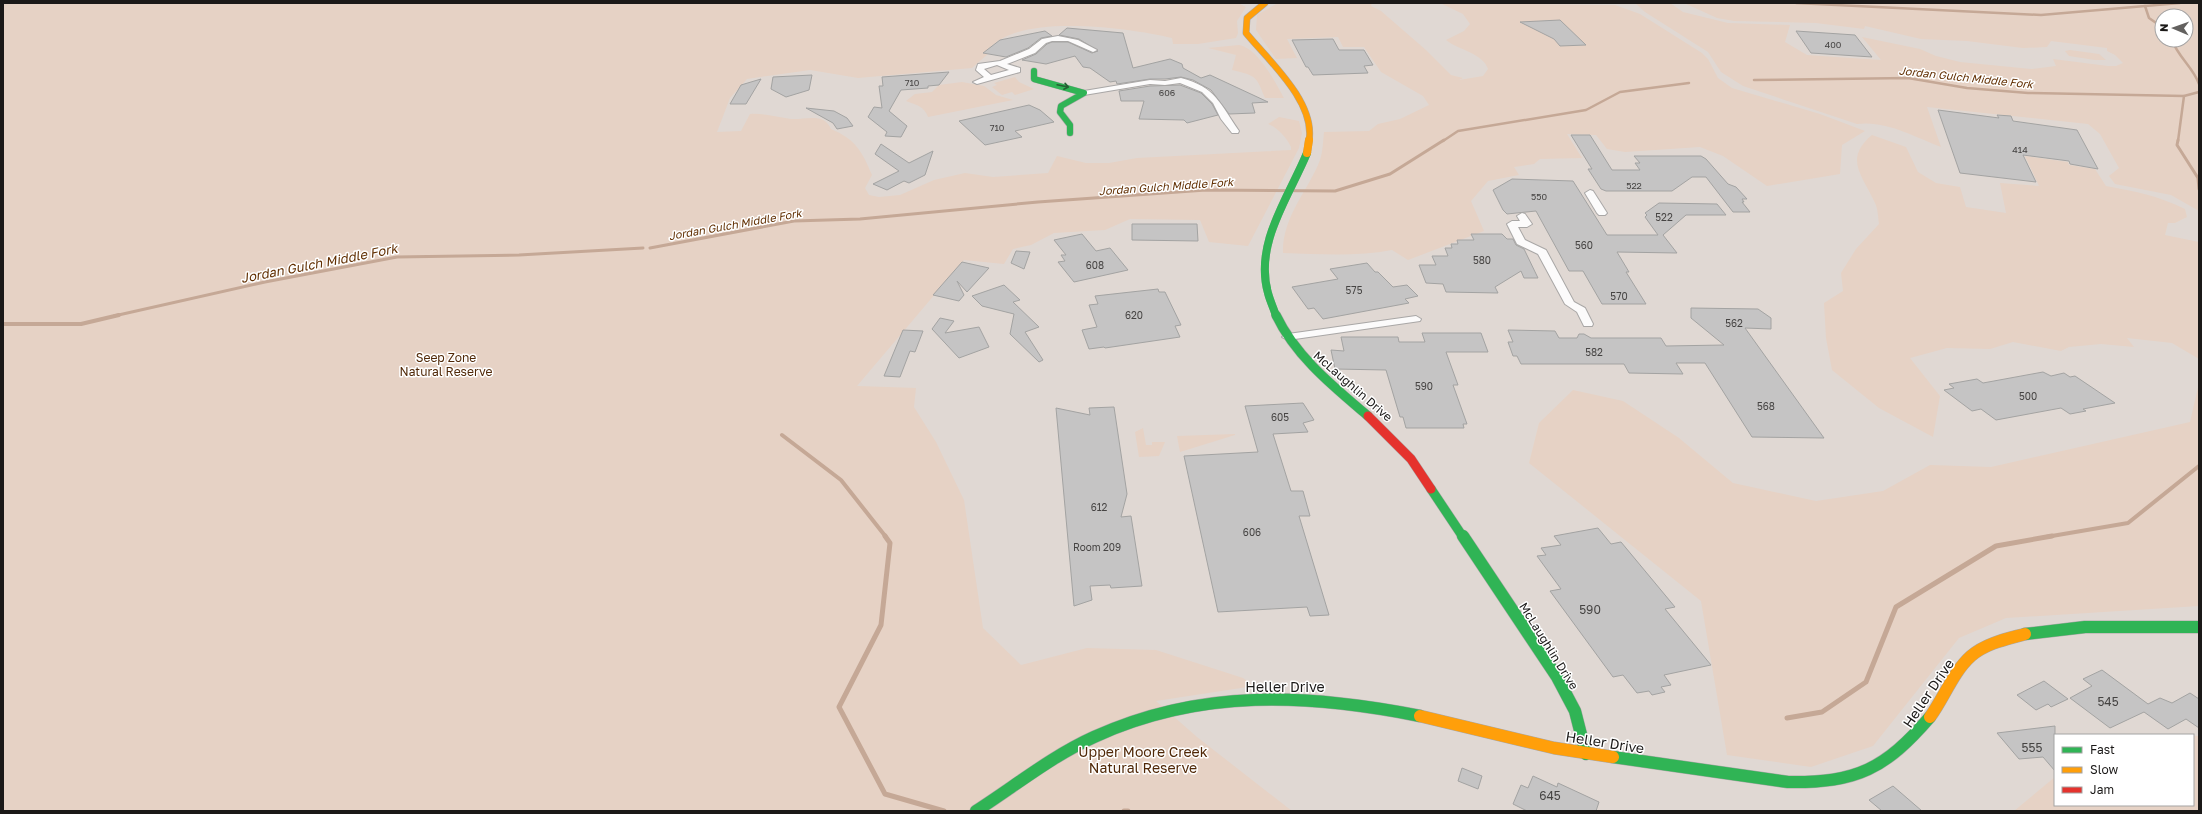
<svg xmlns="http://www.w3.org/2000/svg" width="2202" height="814" font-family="'Golos Text',sans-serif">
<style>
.built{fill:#e0d8d3;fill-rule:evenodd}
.green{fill:#e6d2c5;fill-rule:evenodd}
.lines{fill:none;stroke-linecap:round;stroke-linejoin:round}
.stream-far3{stroke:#c5a896;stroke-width:2.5}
.stream-far2{stroke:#c5a896;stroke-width:3}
.stream-far1{stroke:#c5a896;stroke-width:4}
.stream{stroke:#c5a896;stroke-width:5}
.building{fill:#c5c4c4;stroke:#a3a3a2}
.street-casing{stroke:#a9a7a6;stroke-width:2}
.fast-far3-casing{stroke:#a9a7a6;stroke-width:7}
.fast-far2-casing{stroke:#a9a7a6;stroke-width:8}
.fast-far1-casing{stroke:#a9a7a6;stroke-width:10}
.fast-casing{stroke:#a9a7a6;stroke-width:13}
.slow-far2-casing{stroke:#a9a7a6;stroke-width:7}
.slow-far1-casing{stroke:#a9a7a6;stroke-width:8}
.slow-casing{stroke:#a9a7a6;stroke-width:13}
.jam-casing{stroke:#a9a7a6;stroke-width:10}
.street{fill:#fcfbfb;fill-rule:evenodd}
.fast-far3{stroke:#30b455;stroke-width:6}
.fast-far2{stroke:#30b455;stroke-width:8}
.fast-far1{stroke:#30b455;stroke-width:9}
.fast{stroke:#30b455;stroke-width:12}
.slow-far2{stroke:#ff9f0a;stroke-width:6}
.slow-far1{stroke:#ff9f0a;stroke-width:8}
.slow{stroke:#ff9f0a;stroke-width:12}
.jam{stroke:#e5322d;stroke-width:9}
.oneway{stroke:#245f33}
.labels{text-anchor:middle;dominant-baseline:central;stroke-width:3;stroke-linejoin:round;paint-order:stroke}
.far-number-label{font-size:9px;fill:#464443}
.number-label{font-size:10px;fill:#464443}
.far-water-label{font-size:11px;font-style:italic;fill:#612e00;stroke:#fff}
.park-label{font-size:12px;fill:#502807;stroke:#fff}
.street-label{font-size:12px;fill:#1b1918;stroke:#fff}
.near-number-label{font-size:12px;fill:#464443}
.water-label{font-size:13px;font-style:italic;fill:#612e00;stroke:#fff}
.near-street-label{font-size:14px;fill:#1b1918;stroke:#fff}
.near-park-label{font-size:14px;fill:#502807;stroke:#fff}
</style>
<rect width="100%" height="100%" fill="#e9e6e4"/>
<path class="built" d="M3,3H2199V811H3ZM2162,16H2186V40H2162ZM2055,735H2193V805H2055Z"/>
<g class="green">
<path d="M3,3H1238L1246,7L1237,21L1238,33L1236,38L1198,44H1173L1172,38C1130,28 1041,17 1003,38C998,40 993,45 988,49L989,53L972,68L858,78L810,70L747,79L730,98L717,132L741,131L750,114C765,113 777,117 791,119C805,120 824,112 831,129C855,139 862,151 872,175L865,188L869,195L879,197L900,195L934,180L965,173L993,177L1048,173L1057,156L1086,163H1109L1137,158L1291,150V147C1287,138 1277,127 1268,124L1279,117L1299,121L1302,133L1299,148L1248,246L1209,242L1200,220L1130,219L1105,230L1054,233L1031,245L1013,249L1004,264L964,260L857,386L916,388L914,407L936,442L964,500L983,628L1021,665L1087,648L1156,650L1243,678L1254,686L1156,701L1197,737L1292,811H3Z"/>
<path d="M1278,3H1372L1371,6L1381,11L1426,50L1451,75L1463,78L1459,80L1483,76L1488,69C1483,53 1458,50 1446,40L1464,31L1470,24L1463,14L1440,3L1615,5L1640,14L1702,53L1708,59L1718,78L1732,88L1820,114L1865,131L1842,145L1840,174L1767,186L1723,156L1700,147L1625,152L1607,149L1596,135L1567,134L1582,158L1540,159L1534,164L1514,167L1519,175L1488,181L1471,201L1484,231L1408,260L1392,250C1356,257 1319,254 1283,253C1282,217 1308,191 1320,160C1323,151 1323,141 1324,132L1369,131L1378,124L1400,119L1429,105L1423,96L1381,72L1364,47H1343L1338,37L1287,39L1297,58L1276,59L1256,30L1257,15Z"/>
<path d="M1635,3H1670L1683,12L1728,23L1790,25L1785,42L1807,55L1881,60L1862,37L1920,49L1936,56L1960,62L2031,69L2056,66L2053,59L2108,66H2116L2123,63L2115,55L2107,51V48L2051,41L2047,47L2023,48L1967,41L1921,39L1865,26L1864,29L1816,23L1734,21L1717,18L1684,3H2199V211L2171,195L2115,184L2109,176L2119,168L2100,134L2088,124L1927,107L1941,147C1915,137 1886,120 1857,124L1743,86L1721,72L1708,52L1645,12ZM2162,16H2186V40H2162Z"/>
<path d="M1239,45C1258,48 1277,85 1284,98H1265C1256,76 1257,76 1232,70L1236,55L1208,48Z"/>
<path d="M2070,50L2099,54L2106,60H2095L2069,56L2065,51Z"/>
<path d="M1015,77L1019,82L1034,89L1015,95L1012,92L1002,95L992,87L997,85L994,83Z"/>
<path d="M962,82L984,86L996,95L1013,100L928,117C924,106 917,105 906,101L915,94L932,92L939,85Z"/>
<path d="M1872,135L1906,147L1918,172L1936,183L1960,187L1966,207L2006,213L2000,183L2039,186L2025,156L2068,162L2069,165L2095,169L2106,186C2134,191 2159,196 2185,209L2187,217L2175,223H2168L2165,235L2199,242V359L2172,343L2127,338L2134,347L2101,344L2069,347L2061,351L2013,342L1990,349L1947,348L1910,358L1940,396L1933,437L1879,408L1832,370L1826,338L1824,303L1843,291L1841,273L1856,249L1879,224C1878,217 1878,209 1875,203C1863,176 1843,159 1872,135Z"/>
<path d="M2199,383V606L2006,618L1959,638L1873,746L1811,767L1727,755L1701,601L1529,463L1539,423L1573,390L1623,401L1679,438L1733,483L1816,501L1883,491L1930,465L1991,467L2190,422Z"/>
<path d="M1143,428L1146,445H1152V442H1165L1159,456L1139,457L1135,432Z"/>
<path d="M1235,434V435L1180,452L1177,436Z"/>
<path d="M2193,736H2199V811H2014L2055,777V805H2193Z"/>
</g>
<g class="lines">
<g class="stream-far3">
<path d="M1796,3L2041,15L2180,3"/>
<path d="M2145,6L2149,18L2162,27"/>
<path d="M2172,40C2178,57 2193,67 2199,84"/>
<path d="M1754,80L1908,78L1967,88L2028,93L2184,96L2199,92"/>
<path d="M1443,141L1458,131L1586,110L1620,92L1689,83"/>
<path d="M2178,141L2184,96"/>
</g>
<g class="stream-far2">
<path d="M2178,140L2177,145L2198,178L2199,189"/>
<path d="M650,248L794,221L860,219L1038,202L1206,190L1335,191L1390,174L1444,140"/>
<path d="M114,316L265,282L397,257L519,255L643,248"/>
</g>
<g class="stream-far1">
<path d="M3,324H81L119,315"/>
<path d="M782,435L841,480L886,537"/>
<path d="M2046,537L2128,523L2199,466"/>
</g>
<g class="stream">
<path d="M885,536L890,543L881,625L839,707L885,794L944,811"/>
<path d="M1787,718L1822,712L1866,682L1896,607L1996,546L2052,536"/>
<path d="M1124,811H1128"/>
</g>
</g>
<g class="building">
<path d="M1560,20L1586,45L1560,46L1554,39L1520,22Z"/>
<path d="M1067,28L1123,33L1133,68L1170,59L1182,64L1183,68L1201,78L1210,75L1268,102L1252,103L1255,113L1229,114L1211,90L1193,80L1181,77L1165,79H1150L1117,84L1116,81L1110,82L1090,68L1083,67L1075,56L1046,64L1022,60L1036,54L1047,44L1052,42H1068L1092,53L1098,51L1079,39L1059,35Z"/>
<path d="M1045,31L1052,36L1041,38L1028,48L1006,57L983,53L1000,40Z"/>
<path d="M1796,31L1855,35L1872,57L1811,53Z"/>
<path d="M1333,39L1339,50H1364L1373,65L1364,66L1368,73L1313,75L1308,67H1306L1292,40Z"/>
<path d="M949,72L939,85L928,86V88L901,90L889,111L907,126L901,137L885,136L887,132L868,117L874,107L882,108L879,86H883L882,77Z"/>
<path d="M812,75L809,90L786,97L771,89L773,77Z"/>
<path d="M761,79L746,104H730L741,85Z"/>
<path d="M1180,85L1201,93L1212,104L1218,115L1187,123L1184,120L1139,119L1144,101H1121L1119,91L1150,86Z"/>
<path d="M1029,105L1040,110L1054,122L1015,131L1022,137L985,145L959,121Z"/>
<path d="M806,108L834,111L847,118L853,126L837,129L833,123Z"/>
<path d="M1938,110L1999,118L1997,115L2011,116L2013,121L2077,130L2098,169L2070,164L2069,161L2023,155L2036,182L1960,173Z"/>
<path d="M1571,135H1590L1612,170H1640L1635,163H1640L1634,156H1701L1706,159L1728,184L1736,187L1747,199H1742L1744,202H1742L1750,212H1733L1706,177H1692L1672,191H1606L1601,189L1588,169H1592Z"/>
<path d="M881,144L909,163L933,151L925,175L909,183L904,181L887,190L873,184L899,171L875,154Z"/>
<path d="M1512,179L1573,181L1607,235H1658L1645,217L1647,215L1645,213L1659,203L1717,204L1726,215H1686L1663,235L1677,253L1617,252L1629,272H1626L1646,304H1602L1583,271H1569L1536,211L1507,214L1503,210L1493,190Z"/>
<path d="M1132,224H1197L1198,241L1132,240Z"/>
<path d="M1082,234L1096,251L1110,248L1128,270L1074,282L1058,262L1065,261L1061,255H1066L1054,240Z"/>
<path d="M1471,234H1502L1507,239H1513L1516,245L1524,249L1538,278H1524L1521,271L1495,287L1498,293L1446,292L1443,284L1426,283L1419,265H1436L1432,256H1448L1445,248H1452L1451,244H1458L1457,240H1474Z"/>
<path d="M1016,251L1030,252L1024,269L1011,263Z"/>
<path d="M962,262L989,268L967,292L957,281L964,295L959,301L933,295Z"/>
<path d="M1367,263L1375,272H1378L1393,287L1407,285L1418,296L1405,299L1409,303L1323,319L1314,308L1308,309L1292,287L1338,279L1330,269Z"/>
<path d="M1004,285L1020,300L1013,302L1039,327L1025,332L1043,360L1039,362L1010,334L1014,314L982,306L972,296Z"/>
<path d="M1158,289L1159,292H1165L1181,325L1175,326L1180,337L1105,348L1104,347L1089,349L1082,330L1097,327L1089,305L1098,304L1095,296Z"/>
<path d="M1691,308L1758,309L1771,318V329L1745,328L1824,438L1752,437L1705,363H1676L1683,374L1629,373L1624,364H1521L1517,356H1513L1508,342H1513L1508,330L1555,331L1559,338H1577L1579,334H1584L1591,338H1661L1666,346L1724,345L1691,318Z"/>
<path d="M940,318L954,321L945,333L979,327L989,347L959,358L932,329Z"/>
<path d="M903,330L923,331L915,352L910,351L900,377L884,376Z"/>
<path d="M1422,333H1481L1488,352H1446L1458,385H1453L1467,424H1463L1464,428H1406L1403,417H1400L1386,370L1335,369L1331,350L1344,351L1341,337H1398L1399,342H1425Z"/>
<path d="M2043,372L2051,376L2064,373L2070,377L2075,376L2115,403L2083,409L2086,411L2070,414L2061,408L1996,420L1981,409L1972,411L1944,390L1954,388L1949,384L1977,379L1983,383Z"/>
<path d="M1303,403L1314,420L1303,423L1308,432L1273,434L1291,491H1303L1310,516H1299L1329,615L1310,616L1307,607L1218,612L1184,456L1258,452L1245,406Z"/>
<path d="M1114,407L1127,494L1121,517L1131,516L1142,586L1111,588L1110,585L1090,586L1092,600L1074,606L1056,408L1090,415L1089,408Z"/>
<path d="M1598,528L1611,544L1621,542L1675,607L1665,609L1711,665L1664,675L1671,685L1661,687L1665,692L1652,695L1649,691L1637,693L1623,675L1613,677L1550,591L1561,589L1537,556L1546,555L1541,548L1561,545L1554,536Z"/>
<path d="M2102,670L2148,704L2160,698L2172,703L2190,693L2199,699V728L2186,719L2168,729L2144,712L2110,728L2070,698L2092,686L2083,679Z"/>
<path d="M2044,681L2068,699L2051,707L2048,704L2036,710L2017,695Z"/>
<path d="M2055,726V771L2043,757L2019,759L1997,733Z"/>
<path d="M1462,768L1482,776L1478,789L1458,781Z"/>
<path d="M1533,776L1557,787L1558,783L1599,802L1596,811H1527L1513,804L1521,785L1528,788Z"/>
<path d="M1893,786L1922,811H1882L1869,800Z"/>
</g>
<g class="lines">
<defs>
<g id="street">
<path d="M1058,36L1078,40L1097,50L1093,52L1068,41H1052L1046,43L1035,53L1007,64L1020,68V72L977,84L973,82L984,77L976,70L978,64L1000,61L1029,49L1042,39ZM997,65L1009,70L991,75L984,69Z"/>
<path d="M1181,78C1216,87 1220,104 1239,131L1238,133H1232L1221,119L1213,103L1202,92L1180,83L1165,85L1150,84L1084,95L1080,93L1084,91L1150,80L1165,81Z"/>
<path d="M1590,190L1593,191L1607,213L1605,215H1599L1597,213L1585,193Z"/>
<path d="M1522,213L1525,214L1532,224L1527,227H1518L1525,240L1546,250L1574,302L1585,308L1593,324L1592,326H1584L1577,312L1565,304L1538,254L1517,244L1507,224L1512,221H1520L1517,216Z"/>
<path d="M1416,316L1421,319L1420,321L1288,340L1282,337L1288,334Z"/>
</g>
<path id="fast-far3" d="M1034,71V79L1084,93L1061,106L1060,112L1070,125V133"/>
<path id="fast-far2" d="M1276,316C1274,309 1270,301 1268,293C1254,243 1289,197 1307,153"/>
<g id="fast-far1">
<path d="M1276,315C1296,357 1334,387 1368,416"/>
<path d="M1431,489L1463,537"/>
</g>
<g id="fast">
<path d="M1463,536L1557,677L1575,711L1586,754"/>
<path d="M2025,634L2085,627H2199"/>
<path d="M1613,757L1788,782C1857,783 1885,769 1930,717"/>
<path d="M976,811C1015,786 1052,756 1094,737C1201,688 1308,694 1420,716"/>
</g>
<path id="slow-far2" d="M1265,3L1247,18L1246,33C1268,60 1316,102 1309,141"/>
<path id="slow-far1" d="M1307,153L1309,140"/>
<g id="slow">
<path d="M1420,716L1554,748L1613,757"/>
<path d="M1930,717C1944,698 1953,672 1971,656C1986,643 2007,639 2025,634"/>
</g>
<path id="jam" d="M1368,416L1411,459L1431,489"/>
</defs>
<use href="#street" class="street-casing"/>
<use href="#fast-far3" class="fast-far3-casing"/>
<use href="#fast-far2" class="fast-far2-casing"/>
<use href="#fast-far1" class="fast-far1-casing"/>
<use href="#fast" class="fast-casing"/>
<use href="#slow-far2" class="slow-far2-casing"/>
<use href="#slow-far1" class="slow-far1-casing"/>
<use href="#slow" class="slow-casing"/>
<use href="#jam" class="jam-casing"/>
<use href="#street" class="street"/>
<use href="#fast-far3" class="fast-far3"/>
<use href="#fast-far2" class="fast-far2"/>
<use href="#fast-far1" class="fast-far1"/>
<use href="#fast" class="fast"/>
<use href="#slow-far2" class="slow-far2"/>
<use href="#slow-far1" class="slow-far1"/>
<use href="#slow" class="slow"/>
<use href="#jam" class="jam"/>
</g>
<defs><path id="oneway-shaft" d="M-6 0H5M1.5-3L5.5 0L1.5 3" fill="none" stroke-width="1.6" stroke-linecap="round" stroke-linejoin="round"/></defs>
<use class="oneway" href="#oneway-shaft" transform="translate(1063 86) rotate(12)"/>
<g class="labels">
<g class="far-number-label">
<text x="1833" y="44">400</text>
<text x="912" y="82">710</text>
<text x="1167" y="92">606</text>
<text x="997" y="127">710</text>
<text x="2020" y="149">414</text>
<text x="1634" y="185">522</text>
<text x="1539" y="196">550</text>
</g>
<g class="number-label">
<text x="1664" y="217">522</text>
<text x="1584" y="245">560</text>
<text x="1482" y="260">580</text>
<text x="1095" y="265">608</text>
<text x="1354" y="290">575</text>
<text x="1619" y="296">570</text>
<text x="1134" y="315">620</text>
<text x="1734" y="323">562</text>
<text x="1594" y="352">582</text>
<text x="1424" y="386">590</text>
<text x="2028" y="396">500</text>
<text x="1766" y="406">568</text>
<text x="1280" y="417">605</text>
<text x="1099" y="507">612</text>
<text x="1252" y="532">606</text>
<text x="1097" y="547">Room 209</text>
</g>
<g class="far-water-label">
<text transform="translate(1966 77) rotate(6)">Jordan Gulch Middle Fork</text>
<text transform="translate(1166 186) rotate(-4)">Jordan Gulch Middle Fork</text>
<text transform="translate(735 224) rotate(-10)">Jordan Gulch Middle Fork</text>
</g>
<g class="park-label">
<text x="446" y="357">Seep Zone<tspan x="446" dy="14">Natural Reserve</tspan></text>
</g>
<g class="street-label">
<text transform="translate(1353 386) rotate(41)">McLaughlin Drive</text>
<text transform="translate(1549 646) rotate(58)">McLaughlin Drive</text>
</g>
<g class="near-number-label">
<text x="1590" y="609">590</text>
<text x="2108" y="701">545</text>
<text x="2032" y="747">555</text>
<text x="1550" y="795">645</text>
</g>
<g class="water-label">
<text transform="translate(319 263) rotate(-11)">Jordan Gulch Middle Fork</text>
</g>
<g class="near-street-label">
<text x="1285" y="686">Heller Drive</text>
<text transform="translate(1928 693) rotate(-56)">Heller Drive</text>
<text transform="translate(1605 742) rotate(9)">Heller Drive</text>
</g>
<g class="near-park-label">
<text x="1143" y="751">Upper Moore Creek<tspan x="1143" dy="16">Natural Reserve</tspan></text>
</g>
</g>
<rect width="2202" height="814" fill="none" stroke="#1b1918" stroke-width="8"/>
<rect x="2054" y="734" width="140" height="72" fill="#ffffff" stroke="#a4a3a3"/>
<rect x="2062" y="747" width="20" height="6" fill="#30b455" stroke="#a4a3a3"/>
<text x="2090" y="754" font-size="12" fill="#1b1918">Fast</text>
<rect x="2062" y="767" width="20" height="6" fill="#ff9f0a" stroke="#a4a3a3"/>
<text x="2090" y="774" font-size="12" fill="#1b1918">Slow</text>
<rect x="2062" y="787" width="20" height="6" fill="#e5322d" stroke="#a4a3a3"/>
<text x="2090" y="794" font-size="12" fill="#1b1918">Jam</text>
<g transform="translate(2174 28) rotate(272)"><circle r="19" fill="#ffffff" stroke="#a4a3a3"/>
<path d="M0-3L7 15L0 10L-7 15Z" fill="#63615f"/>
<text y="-6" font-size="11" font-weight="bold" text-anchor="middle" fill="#1b1918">N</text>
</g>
</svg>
